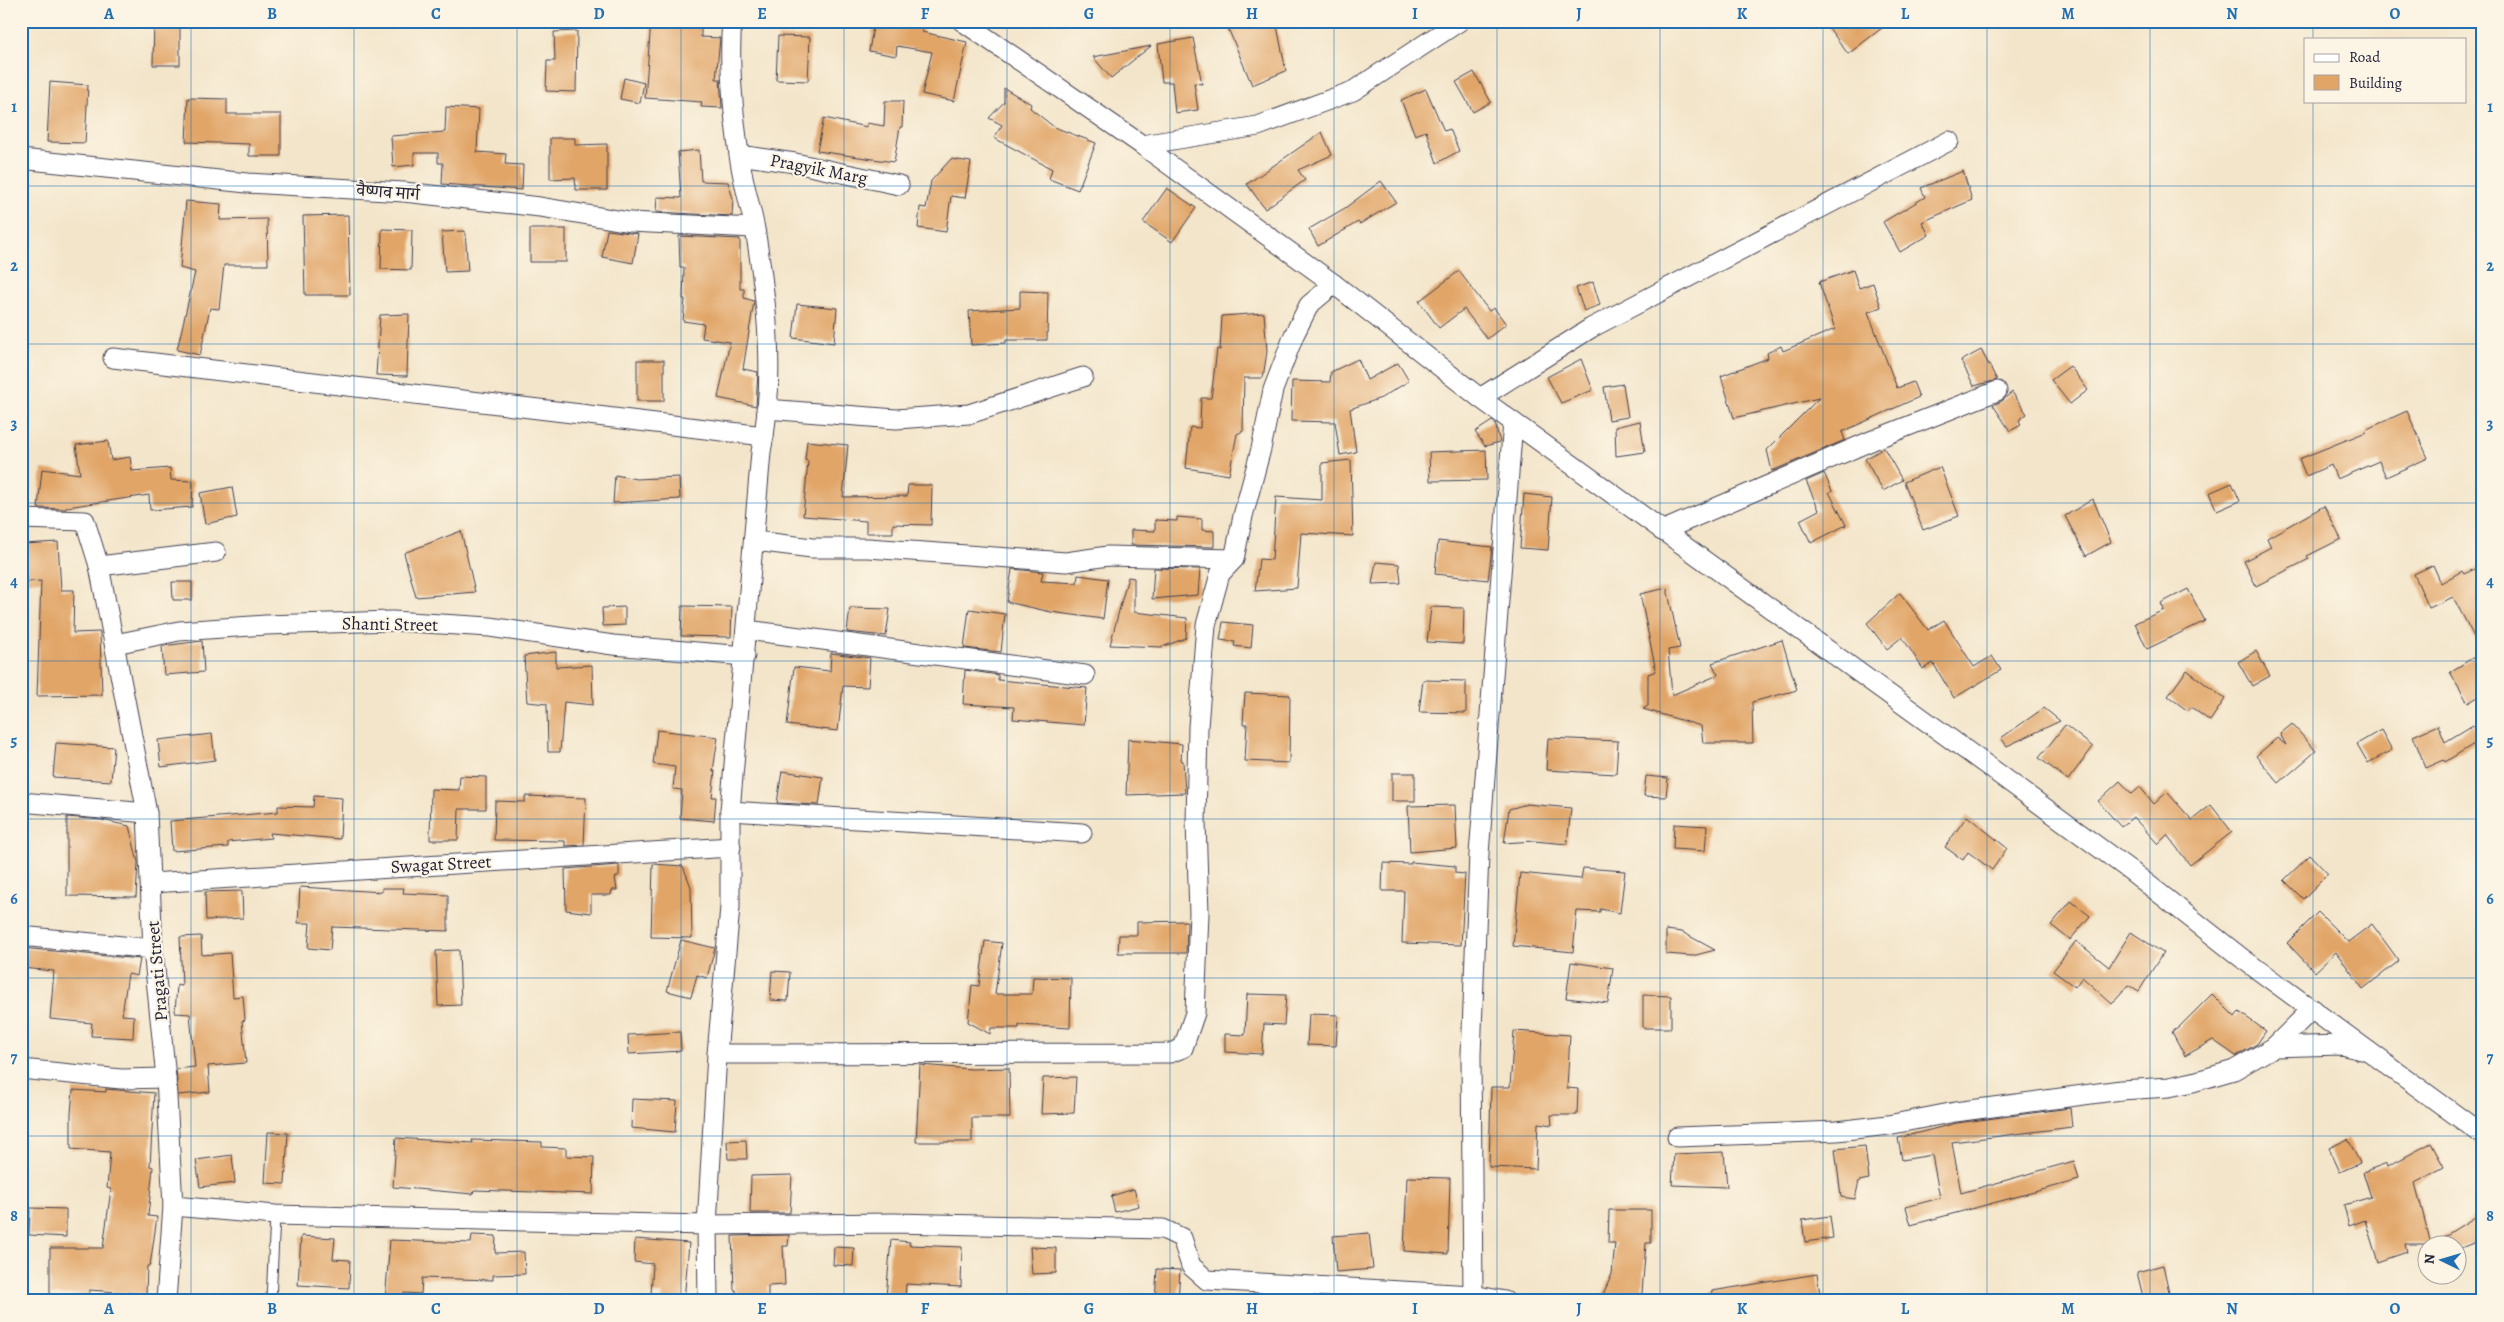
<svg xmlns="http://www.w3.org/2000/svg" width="2504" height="1322" font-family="Alegreya,'Noto Serif Devanagari',serif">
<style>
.building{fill:#e1a568}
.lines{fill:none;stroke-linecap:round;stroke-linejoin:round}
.lane-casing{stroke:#413f50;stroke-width:11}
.street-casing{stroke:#413f50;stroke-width:21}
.lane{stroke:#fff;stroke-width:9}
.street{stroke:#fff;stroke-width:19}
.grid{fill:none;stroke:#1f6fb2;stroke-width:1;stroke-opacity:0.55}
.labels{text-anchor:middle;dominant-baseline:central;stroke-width:4.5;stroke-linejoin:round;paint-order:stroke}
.street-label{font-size:18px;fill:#22223b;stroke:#fcf5e5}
.neatline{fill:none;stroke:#1f6fb2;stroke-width:2}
.grid-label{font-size:16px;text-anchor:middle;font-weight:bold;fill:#1f6fb2}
</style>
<rect width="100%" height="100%" fill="#fcf5e5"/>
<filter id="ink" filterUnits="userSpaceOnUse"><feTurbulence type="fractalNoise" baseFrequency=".02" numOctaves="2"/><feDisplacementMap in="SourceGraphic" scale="10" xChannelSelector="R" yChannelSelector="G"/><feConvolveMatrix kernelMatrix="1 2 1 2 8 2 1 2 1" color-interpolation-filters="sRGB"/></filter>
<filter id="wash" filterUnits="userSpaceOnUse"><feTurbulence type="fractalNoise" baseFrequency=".0096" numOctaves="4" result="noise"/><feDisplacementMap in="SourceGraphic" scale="20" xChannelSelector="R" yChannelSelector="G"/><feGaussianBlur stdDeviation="1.12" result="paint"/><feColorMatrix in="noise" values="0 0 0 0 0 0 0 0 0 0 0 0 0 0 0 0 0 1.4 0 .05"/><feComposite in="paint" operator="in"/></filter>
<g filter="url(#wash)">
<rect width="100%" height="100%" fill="#f3e5ca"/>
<g id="blocks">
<g class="building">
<path d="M154,21H180V65H153Z"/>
<path d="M651,21H701V37L720,38L716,79H720L722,108L701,107L702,102L645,98Z"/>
<path d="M874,21H924L922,32L967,42L954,101L922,94L932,52L897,46L896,56L869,51Z"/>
<path d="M1225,21H1276L1286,71L1252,85Z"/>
<path d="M1824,21H1891L1848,54Z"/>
<path d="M577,31L576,92L546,91L547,61H555L554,32Z"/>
<path d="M778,36L810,37L808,81L776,80Z"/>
<path d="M1193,38L1202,84L1194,83L1198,110L1175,113L1172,82H1162L1158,44Z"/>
<path d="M1151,46L1111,78L1093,57Z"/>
<path d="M1474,72L1491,102L1473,112L1456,82Z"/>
<path d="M624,78L644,83L640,103L620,99Z"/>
<path d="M50,82L88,85L85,143L47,142Z"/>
<path d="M1004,88L1031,104L1030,108L1054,127L1096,143L1078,190L1049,179L1052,169L994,138L1002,125L989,118L1004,102Z"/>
<path d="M1426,89L1444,131L1450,129L1459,151L1437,163L1426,131L1415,135L1401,100Z"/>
<path d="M188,98L227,99V114H281V156H249V144L186,142Z"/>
<path d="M885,101H903L902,127H900L894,162L817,151L824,118L867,127V123L884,126Z"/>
<path d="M446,107L479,109L477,152L506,154L505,164L523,165L522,190L442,184L443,163H438V153H414V165L393,167L391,136L445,132Z"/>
<path d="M1322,132L1332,155L1298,170L1305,180L1265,209L1247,184Z"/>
<path d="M550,138H575V145L607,144V190H576L575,178L550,179Z"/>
<path d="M699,150L701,181L728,182L733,199L732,216L656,212L657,197L681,198L678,152Z"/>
<path d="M951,159L971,162L965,198L951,196L946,232L918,228L920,207L926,208L931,181Z"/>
<path d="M1963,171L1972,200L1922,222L1929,235L1900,252L1883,222L1925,197L1921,188Z"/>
<path d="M1381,181L1396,202L1360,224L1358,222L1318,246L1309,229L1345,208Z"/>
<path d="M1167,188L1196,208L1172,242L1143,222Z"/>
<path d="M186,201L221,204L220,220L267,219L268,265H224L219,309L210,308L200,355L177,350L195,272L180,268Z"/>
<path d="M348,215L350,295H305L303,216Z"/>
<path d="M382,229L412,230L411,270L381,269Z"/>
<rect x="530" y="229" width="36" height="33"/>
<path d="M607,230L638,234L633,263L602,257Z"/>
<path d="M465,231L468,271L445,272L442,232Z"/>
<path d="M679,236L740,239V289H744V298L754,301L743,369L758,372L756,406L718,398L730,342L702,338L704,324L683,321L685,299H683L684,267H680Z"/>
<path d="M1853,270L1859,288L1873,283L1881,307L1868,312L1897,388L1913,382L1919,397L1842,432L1845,440L1772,471L1767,450L1819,398L1734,418L1721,376L1768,358L1767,353L1781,346L1783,351L1835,329L1819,282Z"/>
<path d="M1459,271L1489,311L1494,308L1506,324L1487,339L1464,309L1439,328L1419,301Z"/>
<path d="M1593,282L1600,305L1584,311L1576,288Z"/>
<path d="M1020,291L1048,292L1047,340H1006V343L971,345L969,311L1020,308Z"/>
<path d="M797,304L837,308L834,343L793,338Z"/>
<path d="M1264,313L1267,351L1263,378H1244L1243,431L1237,434L1229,475L1186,468L1190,427L1200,428L1201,398H1211L1217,349L1220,350L1222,316Z"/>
<path d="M409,314L407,376L376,375L380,315Z"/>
<path d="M1981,350L1997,380L1974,386L1961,361Z"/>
<path d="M1358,359L1367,380L1398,363L1409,381L1381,398L1350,409L1356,452L1340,455L1335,422L1291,421L1292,381L1330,382L1331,372Z"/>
<path d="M1581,359L1593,390L1561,403L1547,377Z"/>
<rect x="637" y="360" width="27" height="41"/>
<path d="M2070,366L2088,390L2070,404L2051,380Z"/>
<path d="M1623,384L1628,417L1609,420L1604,387Z"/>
<path d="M2012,392L2027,414L2019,420L2021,425L2010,431L1993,405L2002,401Z"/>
<path d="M2407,411L2428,458L2386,477L2379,461L2337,479L2331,465L2306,476L2299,459L2366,432L2365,430Z"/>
<path d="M1492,421L1495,423L1500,442L1485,446L1475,432Z"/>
<path d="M1640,421L1645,452L1616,456L1615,427Z"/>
<path d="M108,441L111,460L130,457L132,471L170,468L171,480L193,481L192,507L150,510L149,495L67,507L66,509L38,508L42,469L80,474L76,445Z"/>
<path d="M807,441L848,445L843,497L907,496L908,485H932L931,525L893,524V533H866V521L803,516L808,461L805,460Z"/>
<path d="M1884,448L1902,480L1883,491L1865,459Z"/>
<path d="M1486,450L1487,480L1430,481L1429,452Z"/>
<path d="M1351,460L1353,536L1301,533L1297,588L1255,591L1259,559L1272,560L1276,497L1322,500V463Z"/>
<path d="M1940,467L1959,516L1923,530L1904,482Z"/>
<path d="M1824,473L1832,491L1829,492L1846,525L1811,543L1800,520L1819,510L1806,481Z"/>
<path d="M615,475L636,479L679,477L680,499L613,503Z"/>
<path d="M2232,483L2240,501L2217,511L2209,493Z"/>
<path d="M232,487L237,517L205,524L200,493Z"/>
<path d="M1524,494L1552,497L1548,550L1520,548Z"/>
<path d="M2093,499L2111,542L2086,556L2065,516Z"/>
<path d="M2324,506L2341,539L2307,556L2309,559L2256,586L2244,561L2271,547L2267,538Z"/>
<path d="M1177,517L1202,519V530L1214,531V547L1131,545V530L1155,531V520L1177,521Z"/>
<path d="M461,531L475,592L416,597L404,553Z"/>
<path d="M1438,541L1492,547L1488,580L1435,574Z"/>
<path d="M58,542L61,590H74L73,633L100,632L102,695L37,696L41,581L26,582L24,544Z"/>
<path d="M1376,562L1399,564L1401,583L1372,584Z"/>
<path d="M2433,565L2441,583L2462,571L2464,574L2483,565V694L2468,703L2450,672L2482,652L2453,597L2429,608L2414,574Z"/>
<path d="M1154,568L1200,569L1198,595L1152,599Z"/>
<path d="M1012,569L1043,572L1041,581L1077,583L1078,575L1108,579L1103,619L1051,612L1007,602Z"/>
<path d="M1128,577L1134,578V612L1187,618L1186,638L1162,647L1110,645Z"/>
<path d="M172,582H192V600H173Z"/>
<path d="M1667,588L1680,648L1668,650L1672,695L1718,675L1712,663L1782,640L1797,690L1752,702L1753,743H1703L1701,726L1643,709L1648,706V674L1656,671L1640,594Z"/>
<path d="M2188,589L2205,621L2147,649L2135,623L2164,610L2161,603Z"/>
<path d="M1900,593L1928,630L1944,620L1974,667L1992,656L2001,670L1954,698L1933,663L1923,669L1902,637L1887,649L1867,623Z"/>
<path d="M682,606L732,607L731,637L681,636Z"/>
<path d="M625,607V625L603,626L602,608Z"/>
<path d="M1431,607L1464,608L1463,644L1427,642Z"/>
<path d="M850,608L890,609L886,636L847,632Z"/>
<path d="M969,609L1005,614L1001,652L964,648Z"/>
<path d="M1223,622L1253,625L1251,648L1234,646L1235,642L1220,640Z"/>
<path d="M202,641L204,672L164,675L162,646Z"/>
<path d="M2256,651L2270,676L2252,686L2238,662Z"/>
<path d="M556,652V667L592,665L593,705L564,702L560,752H548L547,704L527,702L524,656Z"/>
<path d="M831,653L870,658L868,687L843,686L838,731L787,725L794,667L830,671Z"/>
<path d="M965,670L998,675V680L1087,688L1084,725L1013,719L1014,707L963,704Z"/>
<path d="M2187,670L2225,699L2210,721L2191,707L2188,711L2168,696Z"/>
<path d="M1423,680L1466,681V713L1419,712Z"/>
<path d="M1245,693L1290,695L1289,763L1245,761L1247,724H1243Z"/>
<path d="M2044,708L2060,721L2007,746L2001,738Z"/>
<path d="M2292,724L2316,751L2279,783L2256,756L2277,738L2286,745L2280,734Z"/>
<path d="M2065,725L2093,747L2068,780L2039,758Z"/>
<path d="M2438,725L2445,742L2473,725L2482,739L2445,762L2444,760L2426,768L2413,736Z"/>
<path d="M657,730L718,737L713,771H715L712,797H716L714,821L680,818L682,790L673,789L675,767L653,764Z"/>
<path d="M2381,730L2392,750L2368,763L2357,744Z"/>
<path d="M212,734L215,760L161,767L158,740Z"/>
<path d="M1548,738L1618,741L1616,774L1546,770Z"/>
<path d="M1128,739L1182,744L1181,761H1183L1185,793L1126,795Z"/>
<path d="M56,743L114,747L111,781L53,777Z"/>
<path d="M782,771L823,777L819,805L777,803Z"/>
<rect x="1392" y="773" width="23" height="28"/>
<path d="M460,776L486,777V809H459L458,840H430L431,789L459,790Z"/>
<path d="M1646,776L1668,778L1666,797L1644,796Z"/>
<path d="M2120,781L2132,794L2140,787L2154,804L2167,792L2192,820L2211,805L2232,832L2190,865L2167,835L2158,844L2133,817L2121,827L2098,801Z"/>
<path d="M314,796L342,798L340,839L270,833L271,838L228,842V847L172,851L170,821L278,812V806L313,807Z"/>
<path d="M525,796L586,798L584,845L565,846V841L494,840L495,801L525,802Z"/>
<path d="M1527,804L1571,808L1567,844L1534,841L1504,843L1509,809Z"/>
<path d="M1455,805L1457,848L1410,852L1408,806Z"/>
<path d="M1967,816L2007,848L1992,870L1968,852L1963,860L1945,847Z"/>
<path d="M67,817L102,820L129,826L138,862L136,897L67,896Z"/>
<path d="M1674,824L1707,826L1705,851L1673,849Z"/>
<path d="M2310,855L2328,874L2303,899L2284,880Z"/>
<path d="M1411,862L1455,866V873L1465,874L1461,945L1402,943L1404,891H1382L1383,863L1411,864Z"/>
<path d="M653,864L683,866L691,887L692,938L651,937Z"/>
<path d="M619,865V875L615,878L617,890H612L611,895H591V913L566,910L565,869Z"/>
<path d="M1583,868L1625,871L1620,913L1600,909V912L1577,911L1573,952L1513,946L1520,873L1581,879Z"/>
<path d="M300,887L382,892V888H404L403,893L448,895V931L332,927L330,950L308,948L310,923H298Z"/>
<path d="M242,891L243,918L206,920L205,892Z"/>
<path d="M2071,901L2090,916L2070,940L2051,925Z"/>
<path d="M2318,912L2348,942L2372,924L2399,961L2363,989L2336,952L2315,972L2287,943Z"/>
<path d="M1187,921L1186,953H1118L1119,935H1137V922Z"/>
<path d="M1666,930L1682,932L1715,950L1692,956L1666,954Z"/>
<path d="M2131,932L2163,953L2139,991L2129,985L2112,1004L2082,977L2075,987L2053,971L2076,941L2109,967Z"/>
<path d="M201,936L202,955L230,953L233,997L243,996L245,1020L242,1021L246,1063L208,1066L210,1092L178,1095L176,1069L195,1067L190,1014L175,1013L177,985L182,986L180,937Z"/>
<path d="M681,940L715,948L707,978L697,975L691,997L667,991Z"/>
<path d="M985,941L1002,943L995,994H1032L1033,977L1071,978L1070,1028L1019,1025V1028H991L990,1034L968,1022L972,985L979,986Z"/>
<path d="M21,948L140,959L137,976L128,974L122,1015L134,1016L133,1038L91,1036L92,1023L50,1019L54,971L21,968Z"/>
<path d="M459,950L461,1005L438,1006L436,951Z"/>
<path d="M1571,962L1613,968L1608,1003L1566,998Z"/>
<path d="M772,971L790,972L788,1001L770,1000Z"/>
<path d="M1247,994L1286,995L1284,1025L1264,1024L1262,1054L1225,1052V1034L1245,1035Z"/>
<path d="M2212,994L2235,1017L2239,1012L2266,1031L2257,1044L2236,1056L2213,1040L2185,1056L2172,1032L2178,1028Z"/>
<path d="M1643,995L1671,996V1028H1643Z"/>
<path d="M1309,1014L1338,1015L1336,1046L1307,1045Z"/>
<path d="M1514,1031L1570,1035L1567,1088L1578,1089L1577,1115H1551L1552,1125L1538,1123L1536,1169L1489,1167L1491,1087H1510Z"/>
<path d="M680,1032L681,1051L629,1054L628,1035Z"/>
<path d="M920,1065L971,1069L1009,1068L1010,1118H972V1142H916Z"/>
<path d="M1076,1077L1074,1113L1041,1114L1043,1078Z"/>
<path d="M106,1089L154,1093L150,1166L153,1167L148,1216L157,1217L150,1266H147L146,1294L89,1290V1294L50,1295V1248H103L111,1189L107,1188L110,1152L71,1149V1113L73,1090L106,1092Z"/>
<path d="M632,1099L677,1101L675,1132L631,1128Z"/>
<path d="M2070,1108L2072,1127L1952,1142L1961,1193L2074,1161L2079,1180L1911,1225L1906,1207L1940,1198L1932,1155L1902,1160L1898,1138L1957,1123Z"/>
<path d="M268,1132L288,1133L285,1184L265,1183Z"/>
<path d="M396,1138L473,1143L472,1140L542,1142V1147L566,1148V1156L594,1157L593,1194L474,1190L473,1194L393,1187Z"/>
<path d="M2348,1139L2360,1163L2340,1172L2329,1148Z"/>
<path d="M746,1140L747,1159H728L727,1141Z"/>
<path d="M2431,1143L2444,1167L2415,1183L2431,1244H2405L2407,1252L2378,1262L2365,1220L2349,1226L2344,1205L2371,1197L2363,1172L2387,1163L2388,1166Z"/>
<path d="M1865,1146L1869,1179L1859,1181L1855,1199L1841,1197L1835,1149Z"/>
<path d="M1724,1152L1727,1187L1672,1185L1674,1154Z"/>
<path d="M232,1155L235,1183L200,1187L196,1160Z"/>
<path d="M792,1175L790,1213H750L751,1176Z"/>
<path d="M1407,1177L1450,1178L1448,1254L1404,1251Z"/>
<path d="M1134,1189L1139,1206L1115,1212L1111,1196Z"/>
<path d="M30,1208L66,1209V1237L29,1235Z"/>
<path d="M1609,1210H1651V1243H1646L1642,1293L1639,1301H1600L1612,1274L1615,1243H1608Z"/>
<path d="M2483,1212V1239L2456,1250V1244H2432Z"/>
<path d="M1830,1216L1833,1238L1805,1242L1802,1220Z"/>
<path d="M1369,1233L1373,1269L1336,1272L1333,1236Z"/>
<path d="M472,1235L496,1236L495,1253L524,1252L525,1274L493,1275V1280L422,1278L421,1294L404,1293L403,1301H385L390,1240L471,1243Z"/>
<path d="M789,1235L788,1246H783L785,1285L768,1286V1301H737L736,1290H734L732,1236Z"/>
<path d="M301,1236L335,1238L333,1259L350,1260L349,1288L298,1285Z"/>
<path d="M635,1239L689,1243L684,1301H662L663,1294H651L653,1264L634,1262Z"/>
<path d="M891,1240L910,1242L909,1245L962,1247L961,1287L906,1284L905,1299L886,1297Z"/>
<path d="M834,1247L854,1248L853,1266L833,1265Z"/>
<path d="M1030,1247L1056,1248V1273L1032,1274Z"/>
<path d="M2163,1265L2171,1301H2144L2137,1272Z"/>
<path d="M1157,1269L1180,1270L1178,1301H1155Z"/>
<path d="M1817,1274L1821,1301H1713L1712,1291Z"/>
</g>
</g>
</g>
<g filter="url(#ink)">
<use href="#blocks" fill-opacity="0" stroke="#413f50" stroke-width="1"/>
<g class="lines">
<defs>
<path id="lane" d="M271,1301L275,1215"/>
<g id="street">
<path d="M962,21L1142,145L1334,284L1480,398L1992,769L2131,871L2243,959L2483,1135"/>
<path d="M1142,145L1258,126L1353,91L1460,21"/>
<path d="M739,155L795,163L899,185"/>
<path d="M21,159L247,183L404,192L540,207L630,222L754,228"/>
<path d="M113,358L764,436"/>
<path d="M1480,398L1591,328L1949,141"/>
<path d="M766,409L896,419L969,414L1083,377"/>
<path d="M21,519L85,521L99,566L147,813L153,949L166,1078L173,1206L166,1301"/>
<path d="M1662,531L1873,440L1997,391"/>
<path d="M755,541L812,548H868L1066,562L1108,556L1234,559"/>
<path d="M99,566L216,552"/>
<path d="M747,630L1085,675"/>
<path d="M115,644L179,631L266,625L392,621L490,627L613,645L745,656"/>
<path d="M21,802L147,813"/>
<path d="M730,811L1082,833"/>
<path d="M151,883L731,847"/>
<path d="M21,936L153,949"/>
<path d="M2274,1047L2341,1045L2362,1050"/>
<path d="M717,1054L1170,1053L1183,1048L1195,1013L1199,913L1196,822L1198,727L1206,625L1220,574L1234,559L1243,516L1261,449L1273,390L1294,335L1309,305L1334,284"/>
<path d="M21,1069L121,1079L166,1078"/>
<path d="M1677,1137L1837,1131L1888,1125L1955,1112L2121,1090L2169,1087L2193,1082L2234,1070L2274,1047L2312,1009"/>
<path d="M173,1206L275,1215L439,1219L707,1225L894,1223L1163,1229L1182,1238L1191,1266L1207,1280L1473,1295"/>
<path d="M708,1301L707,1225L717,1054L730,907V811L761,452C776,379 767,302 755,229C750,204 742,179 739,154C733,111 728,64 732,21"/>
<path d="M1505,1301L1473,1295L1471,1055L1479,854L1513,422"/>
</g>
</defs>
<use href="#lane" class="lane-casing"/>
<use href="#street" class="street-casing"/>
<use href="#lane" class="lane"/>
<use href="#street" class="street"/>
</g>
</g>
<path class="grid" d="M191,21V1301M354,21V1301M517,21V1301M681,21V1301M844,21V1301M1007,21V1301M1170,21V1301M1334,21V1301M1497,21V1301M1660,21V1301M1823,21V1301M1987,21V1301M2150,21V1301M2313,21V39M2313,101V1301M21,186H2483M21,344H2483M21,503H2483M21,661H2483M21,819H2483M21,978H2483M21,1136H2483"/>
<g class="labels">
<g class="street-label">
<text transform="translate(819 169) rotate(11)">Pragyik Marg</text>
<text transform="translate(388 192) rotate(4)">वैष्णव मार्ग</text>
<text transform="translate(390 624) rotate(1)">Shanti Street</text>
<text transform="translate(441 864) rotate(-3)">Swagat Street</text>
<text transform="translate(157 971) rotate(-95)">Pragati Street</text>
</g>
</g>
<rect width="2504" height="1322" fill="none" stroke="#fcf5e5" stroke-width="55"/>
<rect x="2304" y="38" width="162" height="65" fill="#fcf5e5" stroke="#a5a1a1"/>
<rect x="2314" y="54" width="25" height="8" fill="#ffffff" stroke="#a5a1a1"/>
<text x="2349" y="62" font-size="15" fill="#22223b">Road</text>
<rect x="2314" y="75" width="25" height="15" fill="#e1a568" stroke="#a5a1a1"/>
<text x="2349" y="88" font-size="15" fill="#22223b">Building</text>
<g transform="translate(2442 1260) rotate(275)"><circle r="24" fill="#fcf5e5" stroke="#a5a1a1"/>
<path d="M0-4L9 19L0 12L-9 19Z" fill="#1f6fb2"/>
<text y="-8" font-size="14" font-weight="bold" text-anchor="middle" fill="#22223b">N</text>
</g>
<rect x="28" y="28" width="2448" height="1266" class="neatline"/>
<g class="grid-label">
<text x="109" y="19">A</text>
<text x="272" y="19">B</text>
<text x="436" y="19">C</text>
<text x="599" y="19">D</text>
<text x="762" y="19">E</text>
<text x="925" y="19">F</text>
<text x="1089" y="19">G</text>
<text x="1252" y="19">H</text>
<text x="1415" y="19">I</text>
<text x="1579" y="19">J</text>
<text x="1742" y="19">K</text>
<text x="1905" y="19">L</text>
<text x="2068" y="19">M</text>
<text x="2232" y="19">N</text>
<text x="2395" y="19">O</text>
<text x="14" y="112">1</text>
<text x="2490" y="112">1</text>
<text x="14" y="271">2</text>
<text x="2490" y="271">2</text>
<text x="14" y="429">3</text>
<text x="2490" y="429">3</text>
<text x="14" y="587">4</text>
<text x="2490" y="587">4</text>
<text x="14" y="746">5</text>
<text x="2490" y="746">5</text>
<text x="14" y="904">6</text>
<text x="2490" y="904">6</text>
<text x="14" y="1063">7</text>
<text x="2490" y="1063">7</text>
<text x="14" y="1221">8</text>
<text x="2490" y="1221">8</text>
<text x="109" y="1314">A</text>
<text x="272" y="1314">B</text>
<text x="436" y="1314">C</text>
<text x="599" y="1314">D</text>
<text x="762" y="1314">E</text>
<text x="925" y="1314">F</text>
<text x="1089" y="1314">G</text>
<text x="1252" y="1314">H</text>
<text x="1415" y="1314">I</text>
<text x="1579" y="1314">J</text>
<text x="1742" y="1314">K</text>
<text x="1905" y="1314">L</text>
<text x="2068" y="1314">M</text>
<text x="2232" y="1314">N</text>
<text x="2395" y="1314">O</text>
</g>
</svg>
